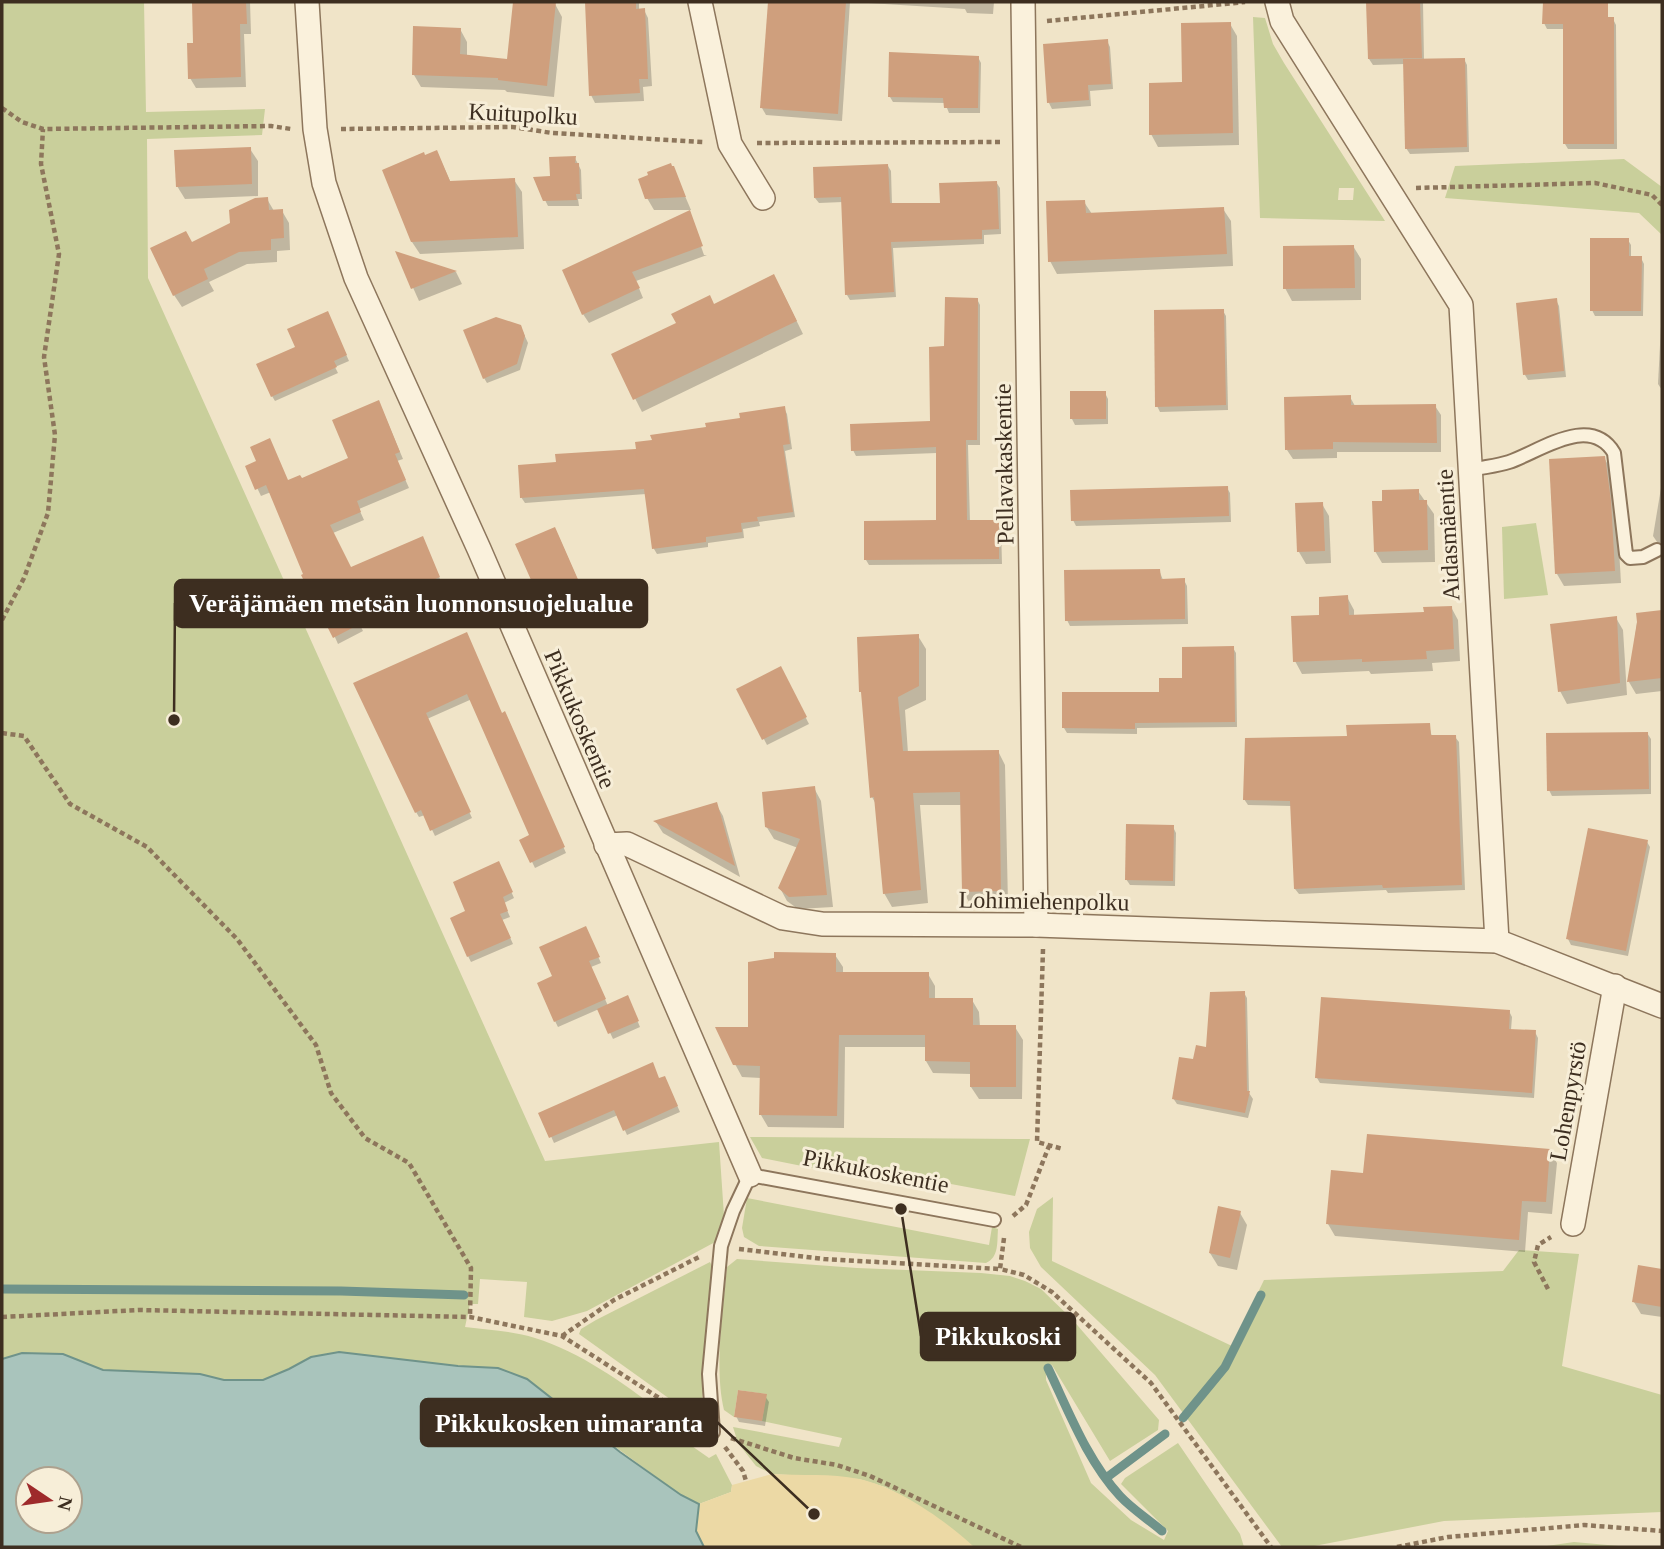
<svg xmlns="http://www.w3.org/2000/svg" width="1664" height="1549" font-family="'Times New Roman',serif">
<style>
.green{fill:#c9cf9b;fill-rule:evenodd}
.sand{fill:#ecd9a5}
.water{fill:#a9c4bc;stroke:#6f938a;stroke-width:2;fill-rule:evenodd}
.shadow{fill:#0003}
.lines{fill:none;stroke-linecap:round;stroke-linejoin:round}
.stream{stroke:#6f938a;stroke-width:9}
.building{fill:#cf9f7d}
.service-casing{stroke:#8d765c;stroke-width:16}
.minor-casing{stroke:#8d765c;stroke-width:26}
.path{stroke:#8d765c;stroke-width:4.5;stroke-dasharray:5 3.5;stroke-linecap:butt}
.service{stroke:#faf1dc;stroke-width:12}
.minor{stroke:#faf1dc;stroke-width:23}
.labels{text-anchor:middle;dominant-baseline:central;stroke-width:6;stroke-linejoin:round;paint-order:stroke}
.street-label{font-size:24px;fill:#3d2e20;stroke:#f7eed8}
.leader{fill:none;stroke:#3d2e20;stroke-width:2.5}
.callout-dot{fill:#3d2e20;stroke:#f7eed8;stroke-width:2.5}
.callout{fill:#3d2e20;stroke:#3d2e20;stroke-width:2.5}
.callout-label{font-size:26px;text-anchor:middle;font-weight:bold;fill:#fff}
</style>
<rect width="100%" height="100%" fill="#f0e4c8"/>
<g class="green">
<path d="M2,2H144L146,112L265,109L262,135L147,139L148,278L545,1161L719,1142L724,1216L717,1241L587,1311L552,1321L524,1317L527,1282L480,1279L478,1304H470L465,1327C488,1330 513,1331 535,1338C580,1352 622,1382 660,1411L659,1423L709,1458L716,1454L732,1485L731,1492L699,1504L681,1495L580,1421L498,1368L311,1357L289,1369L263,1380H224L200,1374L103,1370L63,1354L22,1353L2,1359Z"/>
<path d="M1253,17L1265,18L1273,44L1284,63L1385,221L1260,218ZM1339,188H1354L1353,200H1338Z"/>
<path d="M1624,159L1662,187V235L1639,213L1445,198L1455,166Z"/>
<path d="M1536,523L1548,595L1504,599L1502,527Z"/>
<path d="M750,1137L1030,1139L1015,1196L855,1166L842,1174L762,1158Z"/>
<path d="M1053,1197L1052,1261L1232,1346L1264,1280L1503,1271L1519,1250L1579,1254L1562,1366L1662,1395V1512L1444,1521L1309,1547H1282L1155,1375L1041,1267L1030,1248L1029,1232L1037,1209Z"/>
<path d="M747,1198L989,1245L992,1227L998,1229C997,1243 999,1257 986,1263L759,1246L744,1237L742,1228Z"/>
<path d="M737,1259L857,1268L981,1273L1010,1276L1025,1281L1041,1289L1072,1319L1159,1420L1158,1430L1110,1461L1052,1365L1046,1364V1380L1091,1483L1131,1520L1164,1540L1168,1531L1121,1484L1125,1478L1178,1443L1240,1534L1244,1547H974L911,1501L885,1487L859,1479L772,1474L756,1466L738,1443L733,1427L839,1447L842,1438L762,1421L766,1394L738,1390L734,1417L724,1410C714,1368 723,1309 727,1267Z"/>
<path d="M710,1262L712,1266L704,1384L701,1406L695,1417L579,1334L581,1329L596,1320Z"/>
<path d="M1574,1542L1630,1547H1540Z"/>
</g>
<path class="sand" d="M772,1474C801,1476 831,1473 859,1479C898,1487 945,1520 974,1547H704L696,1531L699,1504L731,1492L732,1485Z"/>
<path class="water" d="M339,1352L458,1366L498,1368L527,1379L620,1452L681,1495L699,1504L696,1531L704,1547H2V1359L22,1353L63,1354L103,1370L200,1374L224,1380H263L289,1369L311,1357ZM28,1479H70V1521H28Z"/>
<g class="shadow">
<path d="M194,2H250L251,34H244L246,87L196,88L190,78L195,45Z"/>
<path d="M515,2L555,4L562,17L554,97L507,92L505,90L421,87L414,75L460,29L467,42V56L508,61Z"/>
<path d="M587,2H639V10H644L648,18L652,86L643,87L644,101L595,103L591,95Z"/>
<path d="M770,2H850L842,121L766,115L762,108Z"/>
<path d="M852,2H994L993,14L967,13L965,9Z"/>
<path d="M1368,2H1423L1424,60L1464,59L1467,65L1469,152L1410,154L1406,148L1405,64L1373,65L1369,59Z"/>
<path d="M1544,2H1590V19H1613L1616,25L1617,149H1568L1565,144L1564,29H1547L1544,23Z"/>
<path d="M1230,24L1237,36L1239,145L1158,147L1151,134Z"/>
<path d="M1107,41L1110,47L1113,89L1090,91L1091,106L1052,109L1049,103L1045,46Z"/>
<path d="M978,57L981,63L980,113H949L945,103L893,102L890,97Z"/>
<path d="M250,149L258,161V196L185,199L177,186Z"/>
<path d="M437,152L451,183L514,180L522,192L524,249L420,254L412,242L425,157Z"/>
<path d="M575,158L581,170L582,199H578L579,206H548L545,200L552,178Z"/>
<path d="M888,166L891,171L892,205L941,204L996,182L1000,188L1001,234L984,235V244L893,248L896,297L850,300L847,295L843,202L819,203L815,198Z"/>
<path d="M673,168L691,210H654L647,198Z"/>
<path d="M267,199L274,211H282L289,223L290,250L277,251V262L247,264L209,282L214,291L182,307L174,295L192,244L231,224Z"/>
<path d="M1084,202L1092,214L1223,209L1231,221L1233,266L1057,274L1050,261Z"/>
<path d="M689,212L704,255H707L636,281L643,298L589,323L583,314Z"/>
<path d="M1628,240L1631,245V258H1641L1644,264L1643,316H1595L1592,310Z"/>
<path d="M1353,246L1361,259V300L1292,301L1285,288Z"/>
<path d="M398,254L456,272L462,284L419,301Z"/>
<path d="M781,289L803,334L642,412L613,355Z"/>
<path d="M977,299L980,305V445H968L970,522H998L1001,527L1002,564L869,565L866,560L938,522L937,453L856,456L853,450L932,423L946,348Z"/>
<path d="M1556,300L1559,306L1566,377L1528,380L1525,375Z"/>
<path d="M1662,306V390L1658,384Z"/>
<path d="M1223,311L1226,316L1228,410L1160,412L1157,406Z"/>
<path d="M330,319L349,361L335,367L338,373L275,401L272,396L298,347Z"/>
<path d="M523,332L528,343L520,370L487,383L484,378Z"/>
<path d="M1105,393L1108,399V424L1075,425L1072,419Z"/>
<path d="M1350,397L1355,406H1435L1441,415V452H1337V458L1293,459L1287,450Z"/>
<path d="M784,408L787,414L792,449L785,451L795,517L759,522L760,526L743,529L744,538L708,543V547L657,554L654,549L646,494L525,503L521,497L558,464L638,451Z"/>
<path d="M382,409L403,459L397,461L409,488L359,509L364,520L333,533L350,569L426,545L442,584L406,600L401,592L355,615L363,631L338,644L271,492L261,496L247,467L288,482L301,480L351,459Z"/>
<path d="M1604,458L1612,471L1617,515L1621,583L1564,586L1557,574Z"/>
<path d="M1662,482V549L1653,536Z"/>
<path d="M1227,488L1230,493L1231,522L1076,526L1073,520Z"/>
<path d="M1418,491L1434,514L1435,562L1382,563L1375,551L1384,503Z"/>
<path d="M1322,504L1329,516L1331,563L1306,564L1299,552Z"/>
<path d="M558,535L593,615L569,626L564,618L553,623L518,545Z"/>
<path d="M1159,570L1163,580H1184L1187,586L1188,624L1070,626L1067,620Z"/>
<path d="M1347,597L1354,610V617L1426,614L1451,607L1458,620L1460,661L1432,663L1433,671L1371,674L1369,671L1302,674L1295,661L1321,617Z"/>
<path d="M1662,612V691L1636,694L1629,682L1638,615Z"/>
<path d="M1616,618L1623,630L1627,695L1567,704L1560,691Z"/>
<path d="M466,634L502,715L508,719L566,853L535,868L522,841L532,836L472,699L427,719L472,818L435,836L425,815L419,817L416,812L356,684Z"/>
<path d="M918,636L926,649V700L905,710L908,753L998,751L1005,765L1008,904L971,905L963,892L962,805H920L928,903L892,907L884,893L877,806L872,797L863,696Z"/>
<path d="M1233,648L1236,653L1237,727L1137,728V734L1067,733L1064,728L1161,694Z"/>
<path d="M780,668L809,724L767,745L739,690Z"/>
<path d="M1429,725L1432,737H1455L1459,742L1465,890L1388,893L1386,890L1299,894L1295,889L1292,806L1248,805L1244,799L1348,737Z"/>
<path d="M1647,733L1651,739V794L1552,796L1549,790Z"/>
<path d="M814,788L821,801L833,907L798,909L787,901L780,888L798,848L774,839L766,826Z"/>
<path d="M716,804L723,816L740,877L663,833L656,822Z"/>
<path d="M1173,827L1176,833L1175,886L1130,885L1126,879Z"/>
<path d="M1647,842L1650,847L1628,956L1571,945L1568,939Z"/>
<path d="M501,869L514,898L504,903L510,917L502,920L513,944L471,962L468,956V912Z"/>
<path d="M588,934L601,963L591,967L608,1006L630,1003L640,1027L613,1039L599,1009L558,1027L555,1021V977Z"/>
<path d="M835,955L843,967V974H928L935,986V999L972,1000L979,1012L980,1027H1015L1023,1040L1022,1099H979L971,1087V1074L933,1073L926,1061V1047H845L844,1128L768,1127L761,1115V1078L742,1077L735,1064L750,1029Z"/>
<path d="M1244,993L1247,998L1249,1093L1253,1099L1248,1118L1177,1104L1173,1098L1195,1061L1208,1049Z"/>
<path d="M1509,1011L1512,1017L1511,1030L1535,1032L1538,1038L1534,1098L1320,1083L1317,1078Z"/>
<path d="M659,1080L667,1083L680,1112L627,1135L618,1115L554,1143L541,1114Z"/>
<path d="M1549,1151L1557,1163L1552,1214L1528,1212L1525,1252L1335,1236L1328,1224L1365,1175Z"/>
<path d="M1240,1213L1247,1225L1237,1270L1218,1266L1210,1253Z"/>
<path d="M1639,1267L1662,1271V1317L1641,1314L1634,1302Z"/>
<path d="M765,1396L769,1402L765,1426L739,1422L736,1416Z"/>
</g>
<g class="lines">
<g class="stream">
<path d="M2,1289L341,1291L464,1295"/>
<path d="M1048,1368C1069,1412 1087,1460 1120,1496C1132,1509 1148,1519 1162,1531"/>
<path d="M1183,1418L1225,1367L1261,1295"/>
<path d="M1106,1478L1165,1434"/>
</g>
</g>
<g class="building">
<path d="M192,2H246L247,24H240L241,77L188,79L187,43H193Z"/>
<path d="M513,2H556L547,86L498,80V78L412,75L413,26L461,28L460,54L507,59Z"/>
<path d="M585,2H636V9L645,8L648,79H639L640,93L589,96Z"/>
<path d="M768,2H846L838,114L760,108Z"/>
<path d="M1366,2H1420L1422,58L1368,59Z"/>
<path d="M1543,2H1608V17H1614V144H1563V24H1542Z"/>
<path d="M1231,22L1233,133L1149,135V83L1182,82L1181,23Z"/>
<path d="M1108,39L1111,84L1088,85L1089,100L1047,103L1043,44Z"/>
<path d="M889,52L979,56L978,108H944L943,98L888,97Z"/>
<path d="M1465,58L1467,147L1405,149L1403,59Z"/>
<path d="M251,147L252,184L176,187L174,150Z"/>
<path d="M437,150L450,181L515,178L518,237L411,242L382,170L424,152L425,155Z"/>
<path d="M576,156L575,163H579L580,194H576L577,200L543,201L533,177L550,176L549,157Z"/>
<path d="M671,163L672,166H674L686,197L645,199L638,179L648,175L647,172Z"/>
<path d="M888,164L890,203H940L939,183L997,181L999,229L982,230V239L891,242L894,292L845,295L841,197L814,198L813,167Z"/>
<path d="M268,197L269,210L283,209L284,238L271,239V250L239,252L204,269L208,279L173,296L150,248L186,231L192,242L230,223L229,210L255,198Z"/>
<path d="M1085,200L1086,213L1224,207L1227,254L1048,262L1046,201Z"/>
<path d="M690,210L703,246L632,272L640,288L582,315L562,270Z"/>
<path d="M1590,238H1629V256H1642L1641,311H1590Z"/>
<path d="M1354,245L1355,288L1283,289V246Z"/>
<path d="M395,251L457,271L411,289Z"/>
<path d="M774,274L797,321L633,400L611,354L676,323L671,314L710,295L714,304Z"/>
<path d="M945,297L978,298L977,440H966L967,520H999V559L864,560V521L936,520V447L851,451L850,424L930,421L929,347L944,346Z"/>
<path d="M1557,298L1564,371L1523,375L1516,303Z"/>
<path d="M1224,309L1226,405L1155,407L1154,310Z"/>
<path d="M328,311L347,355L334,361L337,367L271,397L256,364L295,347L287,329Z"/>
<path d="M496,317L521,325L525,336L517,364L483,379L463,330Z"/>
<rect x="1070" y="391" width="36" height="28"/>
<path d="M1351,395V405L1436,404L1437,443L1333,442V449L1285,450L1284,397Z"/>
<path d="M379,400L400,452L395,454L406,480L357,501L361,512L330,525L351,567L423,536L440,577L400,594L397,586L353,608L360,624L333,638L301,575L303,574L266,485L255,490L245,466L256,461L250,447L270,438L288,480L300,475L302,478L348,458L332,420Z"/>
<path d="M785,406L790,444L783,445L793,512L757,517L758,521L741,523L742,532L706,537V542L652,549L644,489L520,498L518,465L556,462L555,454L636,449L635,442L652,440L650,435L706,427L705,423L740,418L739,413Z"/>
<path d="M1605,456L1611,501L1615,571L1555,574L1549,459Z"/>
<path d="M1228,486L1229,516L1071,521L1070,490Z"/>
<path d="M1419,489V500H1427L1428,550L1374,552L1372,501H1382V490Z"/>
<path d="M1323,502L1325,551L1297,552L1295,503Z"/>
<path d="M555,527L591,609L564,622L560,613L548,618L515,544Z"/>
<path d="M1160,569L1161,579L1185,578V619L1065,621L1064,570Z"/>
<path d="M1348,595L1349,615L1424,612L1423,607L1452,606L1454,649L1426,651L1427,659L1362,662V659L1293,662L1291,616L1319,615V597Z"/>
<path d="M1662,610V678L1627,682L1637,622L1636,613Z"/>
<path d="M1617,616L1620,683L1558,692L1550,624Z"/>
<path d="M467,632L502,713L505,711L565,847L530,863L519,840L529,835L467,694L426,713L471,812L430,831L421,810L415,813L353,683Z"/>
<path d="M919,634V686L898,697L903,751L999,750L1001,891L962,892L960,792L913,793L921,890L883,894L874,797L870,798L861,692H859L857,637Z"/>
<path d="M1234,646L1235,722L1135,723V729L1062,728V692H1159V678H1182V647Z"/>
<path d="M781,666L807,717L762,740L736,689Z"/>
<path d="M1430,723L1431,735H1456L1462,885L1383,888L1382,885L1294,889L1290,801L1243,800L1245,738L1347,736L1346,725Z"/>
<path d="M1648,732L1649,789L1547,791L1546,733Z"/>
<path d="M815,786L827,895L789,897L778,888L800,839L765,827L762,792Z"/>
<path d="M717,802L735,866L653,821Z"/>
<path d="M1126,824L1174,825L1173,881L1125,880Z"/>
<path d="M1588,828L1648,840L1626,951L1566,939Z"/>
<path d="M499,861L513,892L503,897L508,911L500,914L511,938L467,957L450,918L465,911L453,882Z"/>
<path d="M586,926L600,957L589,961L606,999L554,1022L537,983L552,976L539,947Z"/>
<path d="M774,952L836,953V972H929V998H973V1025H1016V1087H970V1062L925,1061V1035H839L837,1116L759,1115L760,1066L733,1065L715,1027H748V962L774,958Z"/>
<path d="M1245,991L1247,1091H1250L1245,1113L1172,1099L1179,1057L1193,1059L1196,1045L1206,1047L1210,992Z"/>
<path d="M628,995L639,1021L608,1034L597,1009Z"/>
<path d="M1321,997L1510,1010L1509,1029L1536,1030L1532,1093L1315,1078Z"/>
<path d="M653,1062L659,1078L665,1076L678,1106L623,1131L614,1110L549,1138L538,1113Z"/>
<path d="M1367,1134L1550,1149L1546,1202L1522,1201L1519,1240L1326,1224L1331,1170L1363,1173Z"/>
<path d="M1218,1206L1241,1211L1230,1258L1209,1253Z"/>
<path d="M1638,1265L1662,1269V1307L1632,1302Z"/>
<path d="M738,1390L767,1394L762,1421L734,1417Z"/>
</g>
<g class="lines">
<defs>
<g id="service">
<path d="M1471,470C1483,467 1497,466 1509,462C1539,452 1590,413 1614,453L1626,554L1630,558L1643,557L1657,550"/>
<path d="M713,1432L709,1374L721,1246L733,1211L750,1175L994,1220"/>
</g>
<g id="minor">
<path d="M307,2L315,129L324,183L356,278L479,549L750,1175"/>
<path d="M700,2L730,144L763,198"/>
<path d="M1023,2L1036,925"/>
<path d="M1277,2L1282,21L1461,305L1497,941"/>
<path d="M606,845L627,844L783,918L822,924L1036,925L1497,941L1662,1006"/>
<path d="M1573,1224L1615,986"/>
</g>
</defs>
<use href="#service" class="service-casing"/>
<use href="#minor" class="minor-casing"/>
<g class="path">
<path d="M1047,21L1245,2"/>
<path d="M2,108L22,122L43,129L271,126L291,129"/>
<path d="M341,129L513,127L552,133L703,142"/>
<path d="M757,143L1000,142"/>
<path d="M1416,188L1595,183L1652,195L1662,205"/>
<path d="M2,620L24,578L48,513L55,435L44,357L59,254L41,164L43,129"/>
<path d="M2,733L24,736L70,804L147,847L237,939L316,1045L331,1093L365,1138L409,1163L471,1268L470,1317"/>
<path d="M1043,949L1037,1142L1063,1149"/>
<path d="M1013,1216L1026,1205L1049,1146"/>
<path d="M1004,1238L1000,1269L1024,1275L1052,1292L1151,1383L1271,1547"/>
<path d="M739,1249L824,1259L1000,1269"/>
<path d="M1548,1289L1534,1262L1538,1245L1551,1237"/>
<path d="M2,1317L139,1310L470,1317L562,1336L692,1419"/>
<path d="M562,1336L614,1300L701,1256"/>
<path d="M731,1438L794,1458L837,1465L870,1476L1021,1547"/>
<path d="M725,1447L743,1471L746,1481"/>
<path d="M1397,1547L1448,1537L1584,1525L1662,1531"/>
</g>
<use href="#service" class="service"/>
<use href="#minor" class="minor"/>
</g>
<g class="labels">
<g class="street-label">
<text transform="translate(523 114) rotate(3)">Kuitupolku</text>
<text transform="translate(1004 464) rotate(-91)">Pellavakaskentie</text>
<text transform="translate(1448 535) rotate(-93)">Aidasmäentie</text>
<text transform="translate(580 719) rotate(67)">Pikkukoskentie</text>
<text transform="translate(1044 901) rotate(1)">Lohimiehenpolku</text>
<text transform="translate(1568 1101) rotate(-80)">Lohenpyrstö</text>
<text transform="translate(876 1171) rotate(11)">Pikkukoskentie</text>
</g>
</g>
<path class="leader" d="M174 720L175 603M901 1209L921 1336M814 1514L717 1422"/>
<g class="callout-dot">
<circle cx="174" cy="720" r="7"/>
<circle cx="901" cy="1209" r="7"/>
<circle cx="814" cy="1514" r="7"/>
</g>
<g class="callout">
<rect x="175" y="580" width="472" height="47" rx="7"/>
<rect x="921" y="1313" width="154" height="47" rx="7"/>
<rect x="421" y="1399" width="296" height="47" rx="7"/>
</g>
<g class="callout-label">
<text x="411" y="612">Veräjämäen metsän luonnonsuojelualue</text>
<text x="998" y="1345">Pikkukoski</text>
<text x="569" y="1432">Pikkukosken uimaranta</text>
</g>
<rect width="1664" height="1549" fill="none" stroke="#3d2e20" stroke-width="7"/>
<g transform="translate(49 1500) rotate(103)"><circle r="33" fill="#f7eed8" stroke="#ada18e" stroke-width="2"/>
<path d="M0-5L12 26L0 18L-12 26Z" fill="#9e2a2b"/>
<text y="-10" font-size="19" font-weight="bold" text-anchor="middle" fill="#3d2e20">N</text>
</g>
</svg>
